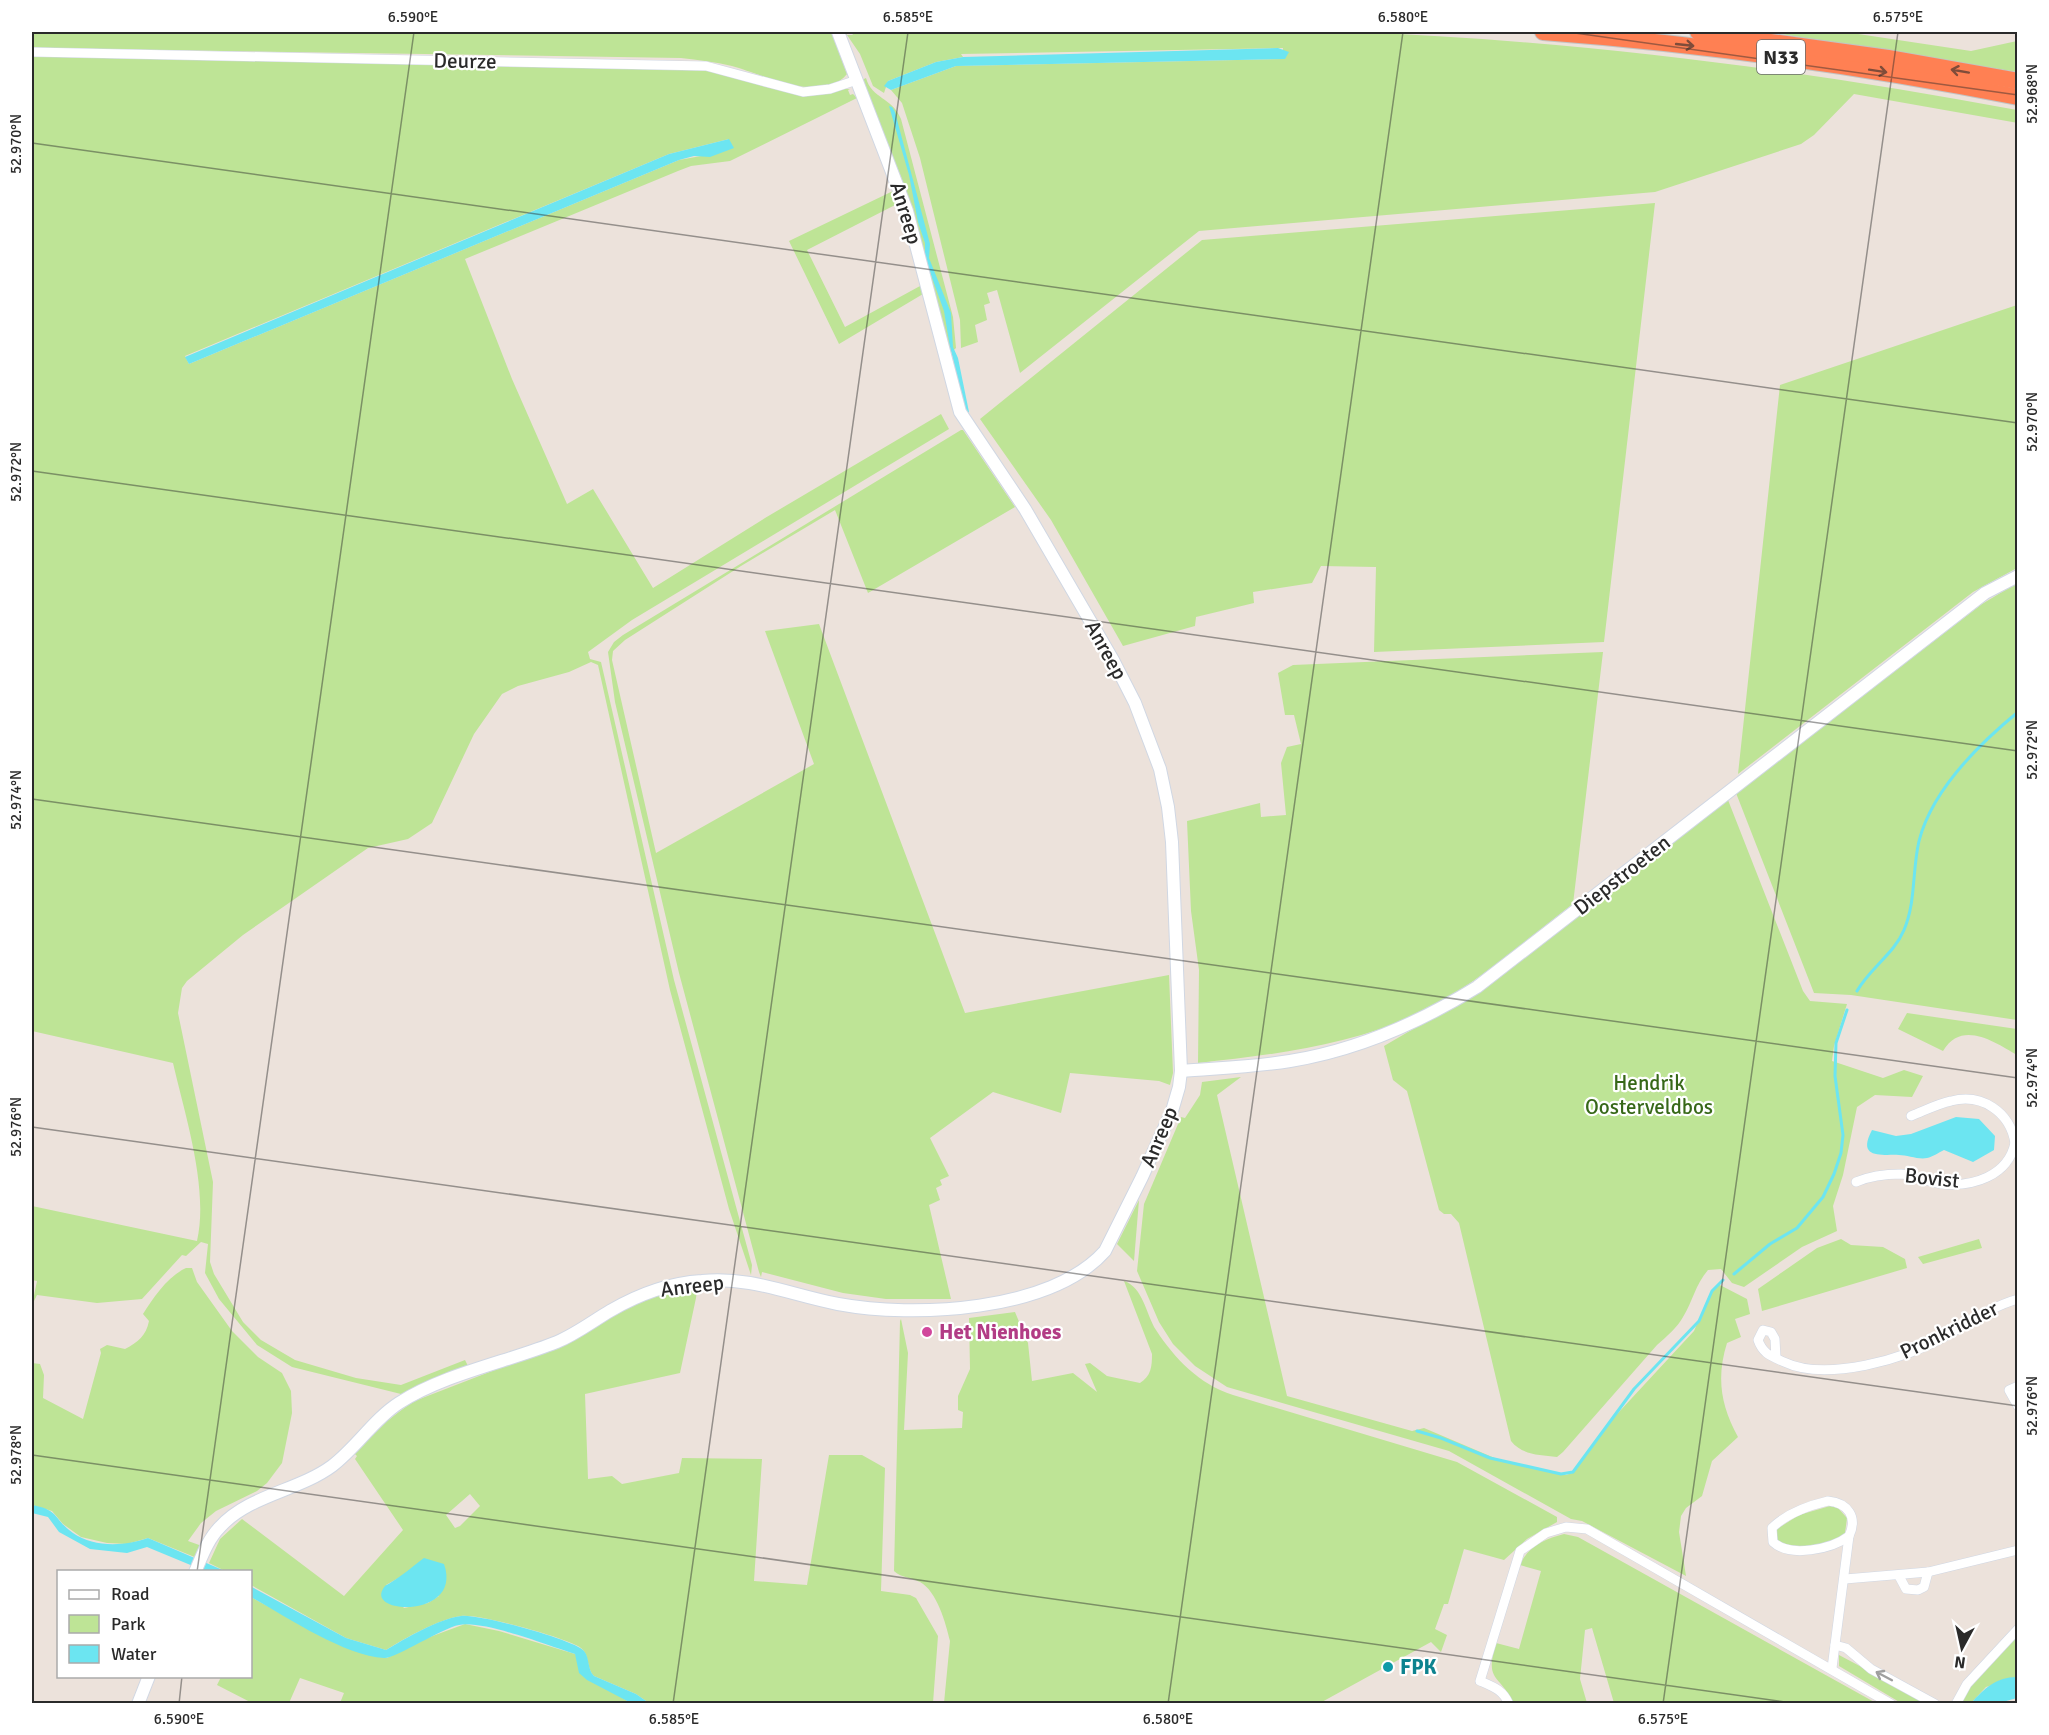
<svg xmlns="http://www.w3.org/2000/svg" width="2049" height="1735" font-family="Signika,sans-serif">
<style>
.green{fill:#bee496;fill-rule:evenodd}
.water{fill:#6ce5f1}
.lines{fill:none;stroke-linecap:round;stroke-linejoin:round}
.stream{stroke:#6ce5f1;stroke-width:3}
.street-casing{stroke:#d0d7e3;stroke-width:10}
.secondary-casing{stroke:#d0d7e3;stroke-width:14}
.highway-casing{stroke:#c3c3c3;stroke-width:18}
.street{stroke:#fff;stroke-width:9}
.secondary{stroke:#fff;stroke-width:12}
.highway{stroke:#ff8053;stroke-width:16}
.oneway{stroke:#7f4c3a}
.oneway2{stroke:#9f9f9f}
.ticks{fill:none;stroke:#2a2a2a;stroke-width:1.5;stroke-opacity:0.45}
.hotel-dot{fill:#d1479c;stroke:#fff;stroke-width:2}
.culture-dot{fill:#0f9aa8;stroke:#fff;stroke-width:2}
.labels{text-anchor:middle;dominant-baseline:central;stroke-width:4.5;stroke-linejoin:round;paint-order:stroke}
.shield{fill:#fff;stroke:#6a6a6a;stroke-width:1.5}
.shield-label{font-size:20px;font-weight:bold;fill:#2a2a2a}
.street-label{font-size:21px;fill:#2a2a2a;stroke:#fff}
.park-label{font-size:21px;fill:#376818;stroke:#fff}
.hotel-label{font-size:21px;font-weight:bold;fill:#b23c85;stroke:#fff;text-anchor:start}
.culture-label{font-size:21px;font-weight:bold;fill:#0d838f;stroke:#fff;text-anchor:start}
.neatline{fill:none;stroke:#2a2a2a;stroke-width:2}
.ticks-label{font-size:15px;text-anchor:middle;fill:#2a2a2a}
</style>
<rect width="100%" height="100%" fill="#ece2db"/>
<g class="green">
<path d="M32,32H845L847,35H853L851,32H1351C1575,40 1797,69 2017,110L2018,123L1854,94L1814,135L1801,144L1655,192L1199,231L1020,373L997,290L987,293L990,303L984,305L987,320L975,325L978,342L961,348L960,320L920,158L902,103L891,90L956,66L1282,59L1283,48L961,54L963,57L936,62L888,81L884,93L873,86L860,54L847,35L833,36L847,74C822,105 762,74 732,66C715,62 698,60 681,58L32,48Z"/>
<path d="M1769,32H1845L1971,51L2017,41V72Z"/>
<path d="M32,55L706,69L770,88L850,89L848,90L850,95L853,94L857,98L730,161L691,166L678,171L465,259L512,379L567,504L593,489L653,588L765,518L941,414L949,429L632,620L588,652L590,659L601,662L674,980L752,1265L751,1275L729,1209L670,990L598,665L591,662L569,672L518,686L502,694L474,734L432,823L408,839L368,848L243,935L187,981L182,988L178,1013L213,1182L210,1262L214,1274L243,1322L261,1340L295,1360L356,1378L401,1385L465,1360L469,1368L405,1395L292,1367L257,1345L219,1299L205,1273L208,1244L201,1242L186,1256L182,1255L142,1299L97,1303L37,1295L32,1305L37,1281L32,1280V1206L197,1241C209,1189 185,1115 173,1063L32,1031ZM729,139L701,156L679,160L189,364L185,356L669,154Z"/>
<path d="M866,78C872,99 892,97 901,119L953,317L956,348L948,355L903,182L862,80Z"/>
<path d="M893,191L897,204L807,250L845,327L920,286L923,294L839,344L789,241Z"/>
<path d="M1655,203L1604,642L1374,652L1376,567L1321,566L1312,583L1253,592L1254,603L1196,617L1195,626L1123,646L1051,520L980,419L1202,240Z"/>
<path d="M2017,305V568L1973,592L1738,774L1780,385Z"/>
<path d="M961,430H963L1015,507L868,593L835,510L741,566L625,640L613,651L612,660L656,853L814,764L765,631L819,624L965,1013L1169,975L1173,1073L1170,1085L1159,1081L1070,1073L1061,1113L993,1092L930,1138L949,1176L940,1180L942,1185L936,1188L940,1200L929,1205L951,1299H886L843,1293L762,1272L761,1277L759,1272L679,973L615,702L608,652L614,642L623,635Z"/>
<path d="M2017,583V1020L1851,995L1814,993L1736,793L1982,604Z"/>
<path d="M1603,652L1573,904C1528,938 1483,979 1433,1006C1360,1045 1278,1054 1198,1063L1199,970L1191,911L1187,821L1260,803L1261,817L1286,815L1281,763L1287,747L1301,744L1294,715H1285L1278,673L1293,665Z"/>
<path d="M1728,800L1803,991L1810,1001L1847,1004L1834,1046L1832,1061L1883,1078L1904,1070L1923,1076L1912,1097L1875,1095L1857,1107L1843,1175L1833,1206L1837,1231L1802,1247L1744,1287L1732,1283L1721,1269L1708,1270C1695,1285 1693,1301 1683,1317C1677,1328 1667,1336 1657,1345L1563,1452L1557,1457C1539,1455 1522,1455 1511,1441L1459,1223L1451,1214H1444L1439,1210L1407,1091L1393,1080L1384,1046L1487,986Z"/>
<path d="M1907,1013L2017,1029V1055C1996,1043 1962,1019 1943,1051L1898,1029Z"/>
<path d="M1241,1077L1217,1095L1287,1396L1412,1431L1424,1428L1497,1459L1566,1475L1572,1473L1606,1426L1694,1331L1711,1292L1718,1284L1747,1299L1750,1314L1735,1319L1741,1337L1727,1343C1716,1378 1721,1406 1738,1437L1712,1461L1702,1496L1686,1508L1681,1516L1679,1532L1686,1576L1582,1521L1571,1519L1449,1451L1227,1387L1195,1366L1173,1344L1159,1322L1137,1271L1144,1204L1181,1117L1185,1118L1200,1095L1202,1082Z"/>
<path d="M1139,1200L1134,1261L1117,1244Z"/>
<path d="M1841,1239L1851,1245L1883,1247L1905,1259L1907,1268L1762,1311L1758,1289L1817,1248Z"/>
<path d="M1979,1239L1982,1248L1923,1264L1918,1257Z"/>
<path d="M186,1268H192L197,1282L232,1331L258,1357L282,1373L291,1391L292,1413L282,1463L267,1483L257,1491L216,1511L201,1523L188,1541L202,1546L197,1558L148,1538L127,1544L107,1543L81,1537L63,1524L52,1511L32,1505V1363L40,1364L44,1375L43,1398L83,1419L101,1353L100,1349L107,1345L125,1349C138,1342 146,1336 149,1321L143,1314C153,1298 168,1276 186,1268Z"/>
<path d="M1124,1281C1143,1287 1146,1314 1156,1330C1175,1359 1199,1384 1233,1395L1457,1462L1557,1517V1522L1527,1539L1504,1560L1464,1549L1448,1604H1444L1435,1629L1447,1635L1441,1652L1431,1642L1320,1703H944L950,1641C946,1624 937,1591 920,1582C911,1577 901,1578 894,1571L900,1321L901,1319L908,1353L904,1430L962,1428L963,1412L958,1410V1396L970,1369L969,1318L1015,1312L1028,1343L1032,1381L1073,1373L1097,1392L1085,1364L1090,1363L1107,1376L1140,1383C1151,1376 1152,1367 1152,1354Z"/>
<path d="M694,1288L697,1290L696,1298L680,1373L585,1394L588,1479L612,1476L622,1484L679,1473L682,1458L762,1459L754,1581L807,1585L829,1455H862L885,1468L881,1591L910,1595L916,1598L938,1636L933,1703H649L636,1694L594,1676C586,1668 590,1655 581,1648C568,1638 477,1613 461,1616C439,1619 405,1638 386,1650L346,1638L251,1585L250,1572L225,1571L209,1563L220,1539L242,1519L344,1596L403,1530L355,1459L357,1456L354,1453L387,1421L412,1402L505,1366L639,1301L673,1289ZM470,1494L480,1506L460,1526L455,1528L446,1515ZM409,1572L439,1596L428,1603L404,1608L386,1585Z"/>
<path d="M1830,1506L1838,1508L1847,1518L1845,1533C1830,1548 1796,1549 1777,1542V1529L1799,1515Z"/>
<path d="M1564,1534L1578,1537L1876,1703H1614L1592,1628L1585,1630L1580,1679L1587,1703H1513C1500,1673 1484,1683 1496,1643L1519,1649L1541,1571L1520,1565C1528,1546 1545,1539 1564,1534Z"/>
<path d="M251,1597L330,1640L387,1658L419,1641L465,1624L499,1631L575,1654C587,1675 609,1691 631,1703H340L344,1693L300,1678L289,1703L254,1704L217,1685L221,1677L250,1676Z"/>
<path d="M2017,1637V1677L1986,1687L1971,1703L1961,1704L1971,1683Z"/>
<path d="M1839,1655L1929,1703H1901L1839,1666Z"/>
</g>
<g class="water">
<path d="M1278,48L1289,52L1285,59L956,66L891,90L884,86L888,81L936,62L963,57Z"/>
<path d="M889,106L892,107L895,112L930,244L929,258L951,313L953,347L958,358L969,412L966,415L950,347L944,311L925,258V243L918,222L909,175Z"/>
<path d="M729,139L734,148L710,157L694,156L679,160L189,364L185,357L669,154Z"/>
<path d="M1956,1117L1979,1119L1995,1136L1994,1150L1973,1162L1944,1150C1939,1152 1933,1157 1927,1158C1919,1160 1907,1155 1899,1155C1883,1154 1856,1160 1872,1130L1896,1136L1911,1134Z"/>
<path d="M32,1505C60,1510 53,1519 73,1533C94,1548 126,1546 148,1538L225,1571H205L147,1547L127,1553L90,1549L59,1532L48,1517L32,1513Z"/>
<path d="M424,1558L444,1564C463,1618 367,1615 383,1589C385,1585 387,1585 390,1583C403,1575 412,1567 424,1558Z"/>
<path d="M250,1586L346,1638L386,1650C406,1638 438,1619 461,1616C476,1613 576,1640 584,1651C590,1658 587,1669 594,1676L636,1694L649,1703H631L587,1680L579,1673L575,1654C549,1646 484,1620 459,1625C442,1628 395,1659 384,1658C345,1656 285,1616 251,1597Z"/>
<path d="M2017,1677V1698L1999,1703H1971C1984,1689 1996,1677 2017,1677Z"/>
</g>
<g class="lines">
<g class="stream">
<path d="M1857,991C1870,968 1894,954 1904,930C1916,902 1912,871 1919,841C1932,790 1979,744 2018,712"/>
<path d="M1734,1274L1770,1244L1797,1228L1823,1197L1834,1174L1841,1153L1843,1135L1835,1076L1836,1043L1847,1010"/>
<path d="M1417,1431L1441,1438L1490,1458L1561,1474L1573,1472L1634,1389L1699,1321L1712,1291L1723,1280"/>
</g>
<defs>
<g id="street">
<path d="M32,52L706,66L803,92L830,89L857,80"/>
<path d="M1911,1116C1924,1111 1937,1104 1951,1101C1982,1093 2010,1112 2015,1143H2018"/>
<path d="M1856,1182C1870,1176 1885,1174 1901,1174C1915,1175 1928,1182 1942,1184C1973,1187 2008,1176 2015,1143"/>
<path d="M1776,1358L1775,1339L1771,1332L1763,1330L1758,1340C1763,1354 1771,1356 1784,1362C1826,1382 1906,1359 1944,1337C1969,1323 1990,1307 2018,1299"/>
<path d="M2018,1386L2009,1390L2018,1406"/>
<path d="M1828,1501C1848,1503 1858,1517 1849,1536C1832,1549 1790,1558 1773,1542L1772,1528C1787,1513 1807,1506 1828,1501Z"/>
<path d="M1899,1576L1906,1589L1918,1590L1924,1587L1928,1572"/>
<path d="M1845,1579L1928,1572L2018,1550"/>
<path d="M1835,1645L1846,1648L1871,1669L1935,1704"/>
<path d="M1832,1668L1849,1536"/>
<path d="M1509,1704C1503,1690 1494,1687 1480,1681L1520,1551L1546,1533L1566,1527L1587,1529L1891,1704"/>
<path d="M1956,1704L1967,1684L2018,1629"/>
</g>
<g id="secondary">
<path d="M1181,1071C1217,1068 1254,1067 1290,1061C1358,1050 1419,1023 1477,987L1985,593L2018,576"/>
<path d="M195,1572C202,1556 208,1539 220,1527C249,1495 298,1491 332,1466C356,1448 374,1419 399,1403C444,1374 507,1362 557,1342C576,1334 593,1321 610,1311C639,1294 669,1283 702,1281C750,1276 791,1295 838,1304C913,1318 1051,1312 1105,1251L1142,1177L1172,1111L1179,1087L1181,1071L1172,842L1168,807L1160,769L1135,703L1113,660L1025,509L960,412L907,211L838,32"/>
<path d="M138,1704L149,1676"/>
</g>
<g id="highway">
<path d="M1543,32C1703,44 1861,66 2018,97"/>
<path d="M1698,32L1888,58L2018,81"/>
</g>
</defs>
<use href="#street" class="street-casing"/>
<use href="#secondary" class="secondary-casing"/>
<use href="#highway" class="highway-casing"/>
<use href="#street" class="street"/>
<use href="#secondary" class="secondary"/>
<use href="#highway" class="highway"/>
</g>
<defs><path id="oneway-shaft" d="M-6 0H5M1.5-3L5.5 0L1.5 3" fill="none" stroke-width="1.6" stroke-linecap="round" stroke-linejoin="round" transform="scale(1.5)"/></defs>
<g class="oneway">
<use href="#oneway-shaft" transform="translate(1685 45) rotate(6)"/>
<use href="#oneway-shaft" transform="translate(1878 71) rotate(9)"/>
<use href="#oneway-shaft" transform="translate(1960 71) rotate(-170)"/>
</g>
<use class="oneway2" href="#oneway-shaft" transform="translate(1884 1676) rotate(-152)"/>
<path class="ticks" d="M1568,32L2018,95M32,143L2018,423M32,471L2018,751M32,799L2018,1078M32,1127L2018,1406M32,1455L1799,1704M197,1572L414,32M179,1704L182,1676M673,1704L908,32M1168,1704L1403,32M1663,1704L1898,32"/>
<circle class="hotel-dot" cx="927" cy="1332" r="6"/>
<circle class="culture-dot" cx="1388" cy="1667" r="6"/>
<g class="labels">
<rect class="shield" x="1757" y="40" width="48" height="34" rx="4.5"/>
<g class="shield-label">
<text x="1781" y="57">N33</text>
</g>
<g class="street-label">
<text transform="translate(465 61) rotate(1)">Deurze</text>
<text transform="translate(906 213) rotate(73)">Anreep</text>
<text transform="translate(1106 650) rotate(61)">Anreep</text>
<text transform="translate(1622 875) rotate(-38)">Diepstroeten</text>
<text transform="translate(1159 1137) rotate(-67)">Anreep</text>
<text transform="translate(1932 1178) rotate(6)">Bovist</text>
<text transform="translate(692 1286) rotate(-7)">Anreep</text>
<text transform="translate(1949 1330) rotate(-26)">Pronkridder</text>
</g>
<g class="park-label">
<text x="1649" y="1083">Hendrik<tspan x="1649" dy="24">Oosterveldbos</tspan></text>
</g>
<g class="hotel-label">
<text x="939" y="1332">Het Nienhoes</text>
</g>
<g class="culture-label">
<text x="1400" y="1667">FPK</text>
</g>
</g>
<rect width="2049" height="1735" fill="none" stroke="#ffffff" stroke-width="66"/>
<rect x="57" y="1570" width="195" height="108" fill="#ffffff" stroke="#aaaaaa" stroke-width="1.5"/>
<rect x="69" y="1590" width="30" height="9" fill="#ffffff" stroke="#aaaaaa" stroke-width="1.5"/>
<text x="111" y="1600" font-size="18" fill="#2a2a2a">Road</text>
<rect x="69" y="1615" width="30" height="18" fill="#bee496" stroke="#aaaaaa" stroke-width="1.5"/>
<text x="111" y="1630" font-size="18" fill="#2a2a2a">Park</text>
<rect x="69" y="1645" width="30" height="18" fill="#6ce5f1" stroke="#aaaaaa" stroke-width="1.5"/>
<text x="111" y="1660" font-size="18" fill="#2a2a2a">Water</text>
<g transform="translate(1962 1648) rotate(188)" stroke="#ffffff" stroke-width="4.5" paint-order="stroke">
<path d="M0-4.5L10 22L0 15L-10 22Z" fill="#2a2a2a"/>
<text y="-9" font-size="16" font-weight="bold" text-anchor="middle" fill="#2a2a2a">N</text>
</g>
<rect x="33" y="33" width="1983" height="1669" class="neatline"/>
<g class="ticks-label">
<text x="413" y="22">6.590°E</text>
<text x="908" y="22">6.585°E</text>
<text x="1403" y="22">6.580°E</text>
<text x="1898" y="22">6.575°E</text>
<text transform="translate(2032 94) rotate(-90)" y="5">52.968°N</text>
<text transform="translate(16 144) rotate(-90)" y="5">52.970°N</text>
<text transform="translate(2032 422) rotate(-90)" y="5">52.970°N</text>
<text transform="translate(16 472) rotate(-90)" y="5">52.972°N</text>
<text transform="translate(2032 750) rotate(-90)" y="5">52.972°N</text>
<text transform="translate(16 800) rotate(-90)" y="5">52.974°N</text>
<text transform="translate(2032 1078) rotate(-90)" y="5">52.974°N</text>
<text transform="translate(16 1127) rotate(-90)" y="5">52.976°N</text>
<text transform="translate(2032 1406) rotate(-90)" y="5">52.976°N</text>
<text transform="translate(16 1455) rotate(-90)" y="5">52.978°N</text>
<text x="179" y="1724">6.590°E</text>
<text x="674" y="1724">6.585°E</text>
<text x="1168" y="1724">6.580°E</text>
<text x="1663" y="1724">6.575°E</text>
</g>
</svg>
